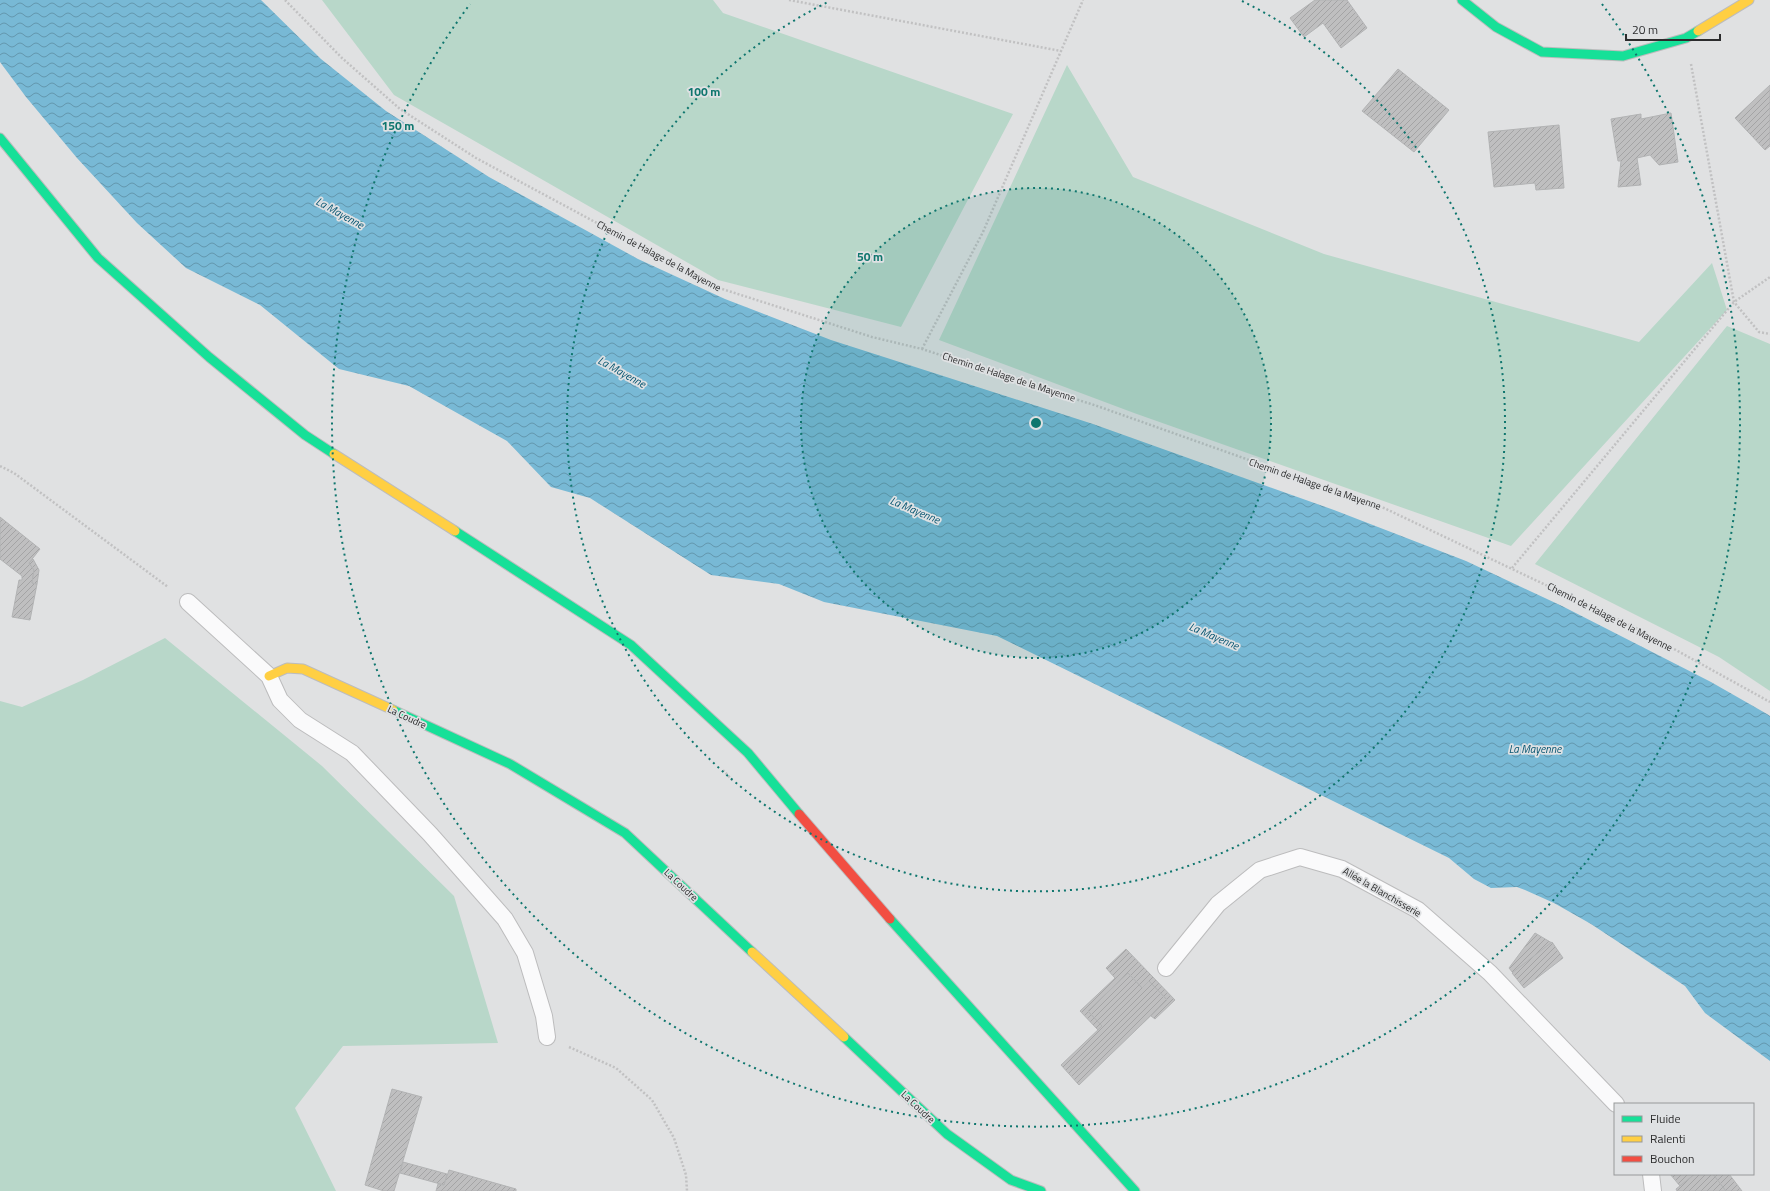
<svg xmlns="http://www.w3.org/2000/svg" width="1770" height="1191" font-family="'Titillium Web',sans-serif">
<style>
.grass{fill:#b8d7c9}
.water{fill:url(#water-waves)}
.building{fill:url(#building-hatch);stroke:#b2b3b4}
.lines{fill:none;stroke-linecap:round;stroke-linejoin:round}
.lane-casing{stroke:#bcbcbd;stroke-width:18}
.fast-casing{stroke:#bcbcbd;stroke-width:11}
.slow-casing{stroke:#bcbcbd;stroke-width:11}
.jam-casing{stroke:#bcbcbd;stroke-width:11}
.path{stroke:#c1c1c2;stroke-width:2.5;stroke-dasharray:2 2;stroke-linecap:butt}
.lane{stroke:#fafafb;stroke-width:16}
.fast{stroke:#16e098;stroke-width:9}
.slow{stroke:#ffcf43;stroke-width:9}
.jam{stroke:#f24e42;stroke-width:9}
.ring{fill:none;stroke:#0f766e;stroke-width:2;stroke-dasharray:2 4}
.labels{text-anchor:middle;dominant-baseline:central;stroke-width:3.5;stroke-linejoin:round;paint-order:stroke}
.street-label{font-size:10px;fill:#2c2c2d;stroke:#dfe1e3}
.water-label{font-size:11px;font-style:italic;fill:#03536f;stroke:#dfe1e3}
.centre{fill:#0f766e;stroke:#dfe1e3;stroke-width:2}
.ring-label{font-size:12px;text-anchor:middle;font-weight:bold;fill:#0f766e;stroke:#dfe1e3;stroke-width:3.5;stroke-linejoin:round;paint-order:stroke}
</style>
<defs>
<pattern id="water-waves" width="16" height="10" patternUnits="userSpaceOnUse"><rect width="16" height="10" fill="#78b9d5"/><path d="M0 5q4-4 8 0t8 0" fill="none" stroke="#6397ad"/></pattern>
<pattern id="building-hatch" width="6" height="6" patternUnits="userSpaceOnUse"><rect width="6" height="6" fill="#bfbfc0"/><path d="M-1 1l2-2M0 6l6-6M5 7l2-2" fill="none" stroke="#a4a4a5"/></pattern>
</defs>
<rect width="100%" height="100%" fill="#e0e1e2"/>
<g class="grass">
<path d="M322,0H713L723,13L1013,114L901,327L718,280L394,95Z"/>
<path d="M1067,65L1133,177L1324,254L1639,342L1712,263L1727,310L1511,546L1134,413L939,340Z"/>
<path d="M1727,326L1770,344V691L1719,657L1535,564Z"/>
<path d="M165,638L322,766L454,896L498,1043L343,1046L295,1108L336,1191H0V701L22,707L83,680Z"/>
</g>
<path class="water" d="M0,0H261L321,59L386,111L489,177L638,259L725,299L831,340L1093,424L1334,510L1466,561L1562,606L1711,682L1767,714L1770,716V1061L1705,1013L1685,986L1591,924L1554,903L1525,890L1517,887L1491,888L1474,879L1449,858L997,636L824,602L779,584L711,575L590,498L551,487L507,441L409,386L339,369L260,305L186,268L137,223L77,158L26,97L0,62Z"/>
<g class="building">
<path d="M1315,0H1347L1367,28L1341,48L1323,23L1304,37L1290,18Z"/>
<path d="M1398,69L1449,110L1414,152L1362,111Z"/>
<path d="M1770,85V146L1765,150L1735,118Z"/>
<path d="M1671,113L1678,162L1659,165L1650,155L1637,158L1641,185L1618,187L1621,161H1618L1611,119L1641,114V119Z"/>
<path d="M1559,125L1564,188L1536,190L1535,183L1494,187L1488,132Z"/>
<path d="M0,517L40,549L29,563L34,570L32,583L37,584L30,620L12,617L19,580H22V576L0,559Z"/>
<path d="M33,559L39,570L37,584L32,583L34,570L29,563Z"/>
<path d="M1535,933L1552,943L1513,973L1509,968Z"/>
<path d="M1552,942L1563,958L1524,988L1512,973Z"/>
<path d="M1126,949L1175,1000L1155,1019L1151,1016L1167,1000L1149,981L1142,988L1128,973L1088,1011L1102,1026L1098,1030L1080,1011L1115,978L1106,968Z"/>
<path d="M1128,973L1142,988L1149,981L1167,1000L1079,1085L1061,1065L1102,1026L1088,1011Z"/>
<path d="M392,1089L422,1097L394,1191H384L365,1185Z"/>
<path d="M403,1162L447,1174L444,1185L400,1173Z"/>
<path d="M449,1170L516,1189V1191H436L438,1184L444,1185Z"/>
<path d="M1670,1174H1695L1680,1186Z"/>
<path d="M1695,1174H1713L1726,1191H1677L1676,1189Z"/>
<path d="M1713,1174H1729L1742,1191H1726Z"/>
</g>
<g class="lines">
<defs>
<g id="lane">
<path d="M188,602L269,676L280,700L300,720L352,753L430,834L505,919L525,953L544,1016L547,1037"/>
<path d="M1166,968L1218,904L1260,870L1300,857L1342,869L1418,910L1490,973L1616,1104"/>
<path d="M1651,1174L1653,1191"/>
</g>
<g id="fast">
<path d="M1462,0L1496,27L1542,52L1623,56L1686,38L1698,31"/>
<path d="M0,138L98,258L209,357L305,435L334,454"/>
<path d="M455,531L631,645L748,753L799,814"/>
<path d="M393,710L510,764L625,833L752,952"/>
<path d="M890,919L1135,1191"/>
<path d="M844,1037L947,1134L1011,1180L1041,1191"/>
</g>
<g id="slow">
<path d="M1698,31L1749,0"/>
<path d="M334,454L455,531"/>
<path d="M269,676L287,668L303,669L393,710"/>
<path d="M752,952L844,1037"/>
</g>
<path id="jam" d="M799,814L890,919"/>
</defs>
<use href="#lane" class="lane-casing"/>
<use href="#fast" class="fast-casing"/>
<use href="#slow" class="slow-casing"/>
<use href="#jam" class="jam-casing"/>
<g class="path">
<path d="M285,0L342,58L400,109L476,158L716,287L872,337L922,349L1100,407L1384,508L1636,628L1770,702"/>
<path d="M789,0L1061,51"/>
<path d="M1691,64L1734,302L1759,332L1770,334"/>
<path d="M922,349L983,232L1083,0"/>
<path d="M0,466L14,473L168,587"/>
<path d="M1512,568L1734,302L1770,277"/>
<path d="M723,770L733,781"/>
<path d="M569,1047L616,1068L652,1100L674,1138L686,1175L687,1191"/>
</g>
<use href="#lane" class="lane"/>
<use href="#fast" class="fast"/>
<use href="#slow" class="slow"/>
<use href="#jam" class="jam"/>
</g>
<circle cx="1036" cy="423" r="235" fill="#0f766e" fill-opacity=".12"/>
<g class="ring">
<circle cx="1036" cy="423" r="235"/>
<path d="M1242 1A469 469 0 1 1 830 1"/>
<path d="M1602 4A704 704 0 1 1 470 4"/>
</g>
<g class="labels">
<g class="street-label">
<text transform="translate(659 256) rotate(28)">Chemin de Halage de la Mayenne</text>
<text transform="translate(1009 377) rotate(18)">Chemin de Halage de la Mayenne</text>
<text transform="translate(1315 484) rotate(19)">Chemin de Halage de la Mayenne</text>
<text transform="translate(1610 617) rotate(27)">Chemin de Halage de la Mayenne</text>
<text transform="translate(407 717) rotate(25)">La Coudre</text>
<text transform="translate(681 885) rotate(43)">La Coudre</text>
<text transform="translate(1382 892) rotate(30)">Allée la Blanchisserie</text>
<text transform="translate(918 1107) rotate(43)">La Coudre</text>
</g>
<g class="water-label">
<text transform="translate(340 213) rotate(29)">La Mayenne</text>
<text transform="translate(622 372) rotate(29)">La Mayenne</text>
<text transform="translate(915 510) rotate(23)">La Mayenne</text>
<text transform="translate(1214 636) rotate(23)">La Mayenne</text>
<text x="1535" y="749">La Mayenne</text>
</g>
</g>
<circle cx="1036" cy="423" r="6" class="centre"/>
<g class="ring-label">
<text x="704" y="96">100 m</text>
<text x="398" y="130">150 m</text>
<text x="870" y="261">50 m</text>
</g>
<rect x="1614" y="1103" width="140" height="72" fill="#dfe1e3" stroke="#97999a"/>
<rect x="1622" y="1116" width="20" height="6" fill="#16e098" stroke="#97999a"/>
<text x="1650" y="1123" font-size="12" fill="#2c2c2d">Fluide</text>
<rect x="1622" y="1136" width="20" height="6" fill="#ffcf43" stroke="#97999a"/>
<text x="1650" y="1143" font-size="12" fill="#2c2c2d">Ralenti</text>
<rect x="1622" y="1156" width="20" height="6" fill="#f24e42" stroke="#97999a"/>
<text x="1650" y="1163" font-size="12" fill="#2c2c2d">Bouchon</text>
<path d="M1626 34v6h94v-6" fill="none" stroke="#2c2c2d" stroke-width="2"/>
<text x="1632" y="34" font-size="12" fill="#2c2c2d" stroke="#dfe1e3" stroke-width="3" paint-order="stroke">20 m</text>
</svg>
